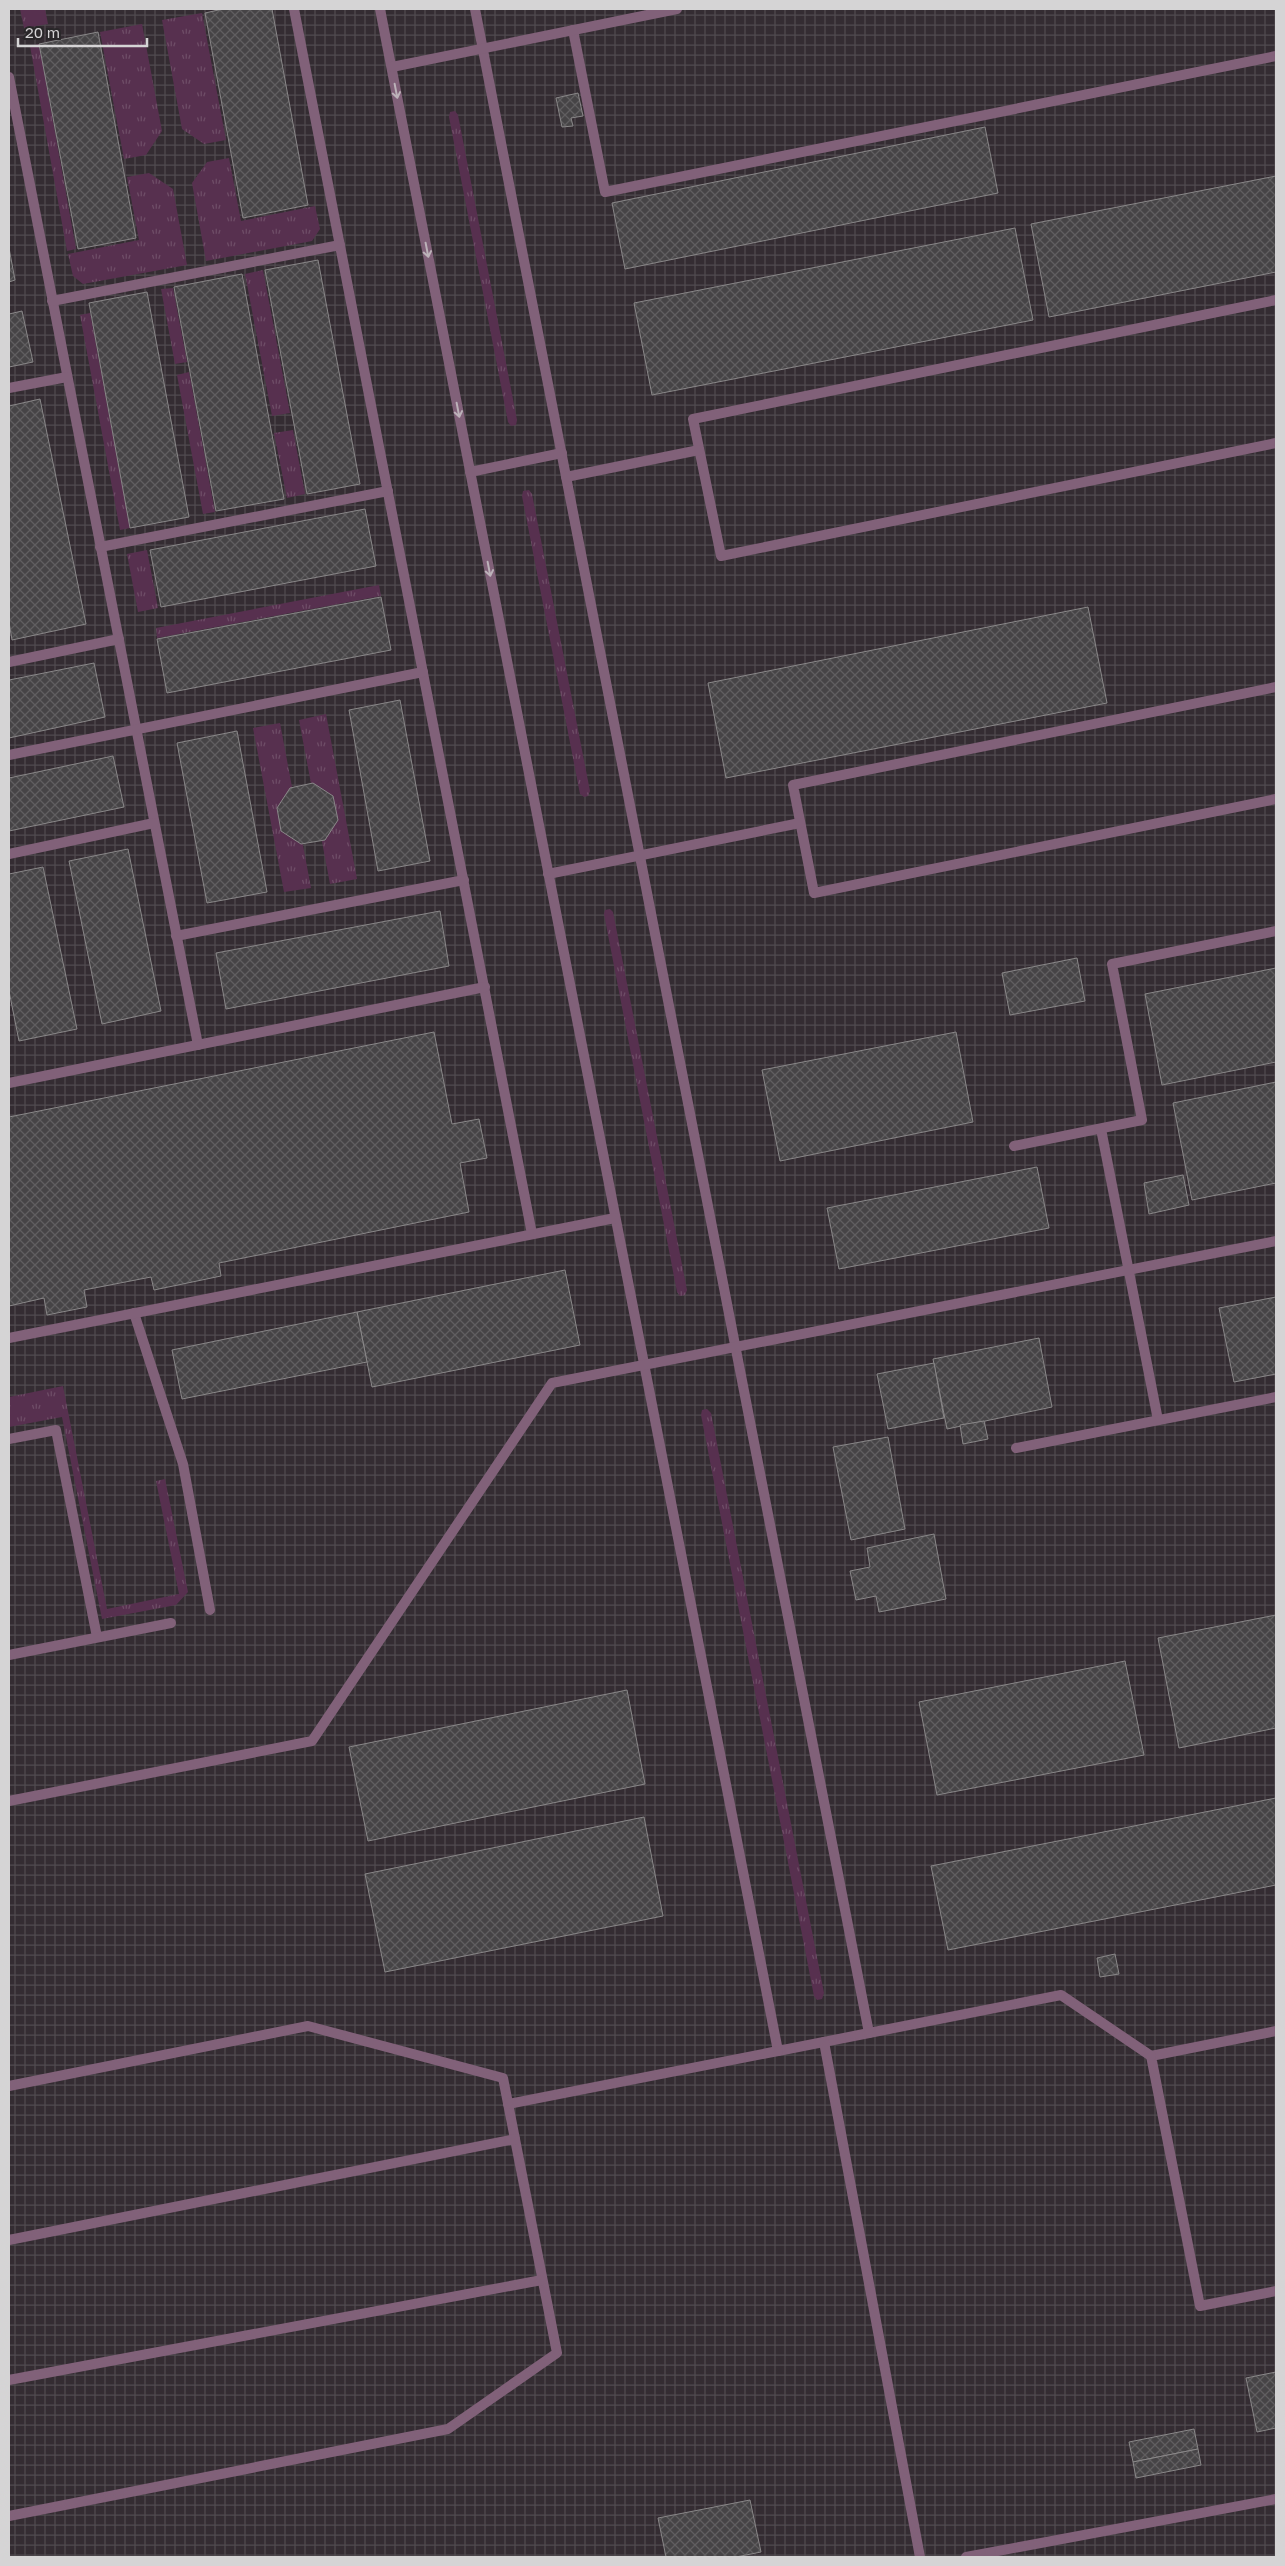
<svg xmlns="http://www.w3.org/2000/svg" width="1285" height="2566" font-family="'Golos Text',sans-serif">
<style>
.industrial{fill:url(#industrial-grid)}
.grass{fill:url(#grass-tufts)}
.building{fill:url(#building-cross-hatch);stroke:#898788}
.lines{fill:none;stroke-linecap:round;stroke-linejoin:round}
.lane{stroke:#816179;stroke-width:10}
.oneway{stroke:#bcb2b9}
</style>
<defs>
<pattern id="industrial-grid" width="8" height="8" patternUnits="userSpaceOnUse" patternTransform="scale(1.25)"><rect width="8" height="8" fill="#342c32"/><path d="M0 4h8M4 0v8" fill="none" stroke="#504a4f"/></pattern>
<pattern id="grass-tufts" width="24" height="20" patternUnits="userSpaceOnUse" patternTransform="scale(1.25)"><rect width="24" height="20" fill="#57304f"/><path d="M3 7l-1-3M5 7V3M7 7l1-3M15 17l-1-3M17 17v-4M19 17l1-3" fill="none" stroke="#6e4d67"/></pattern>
<pattern id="building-cross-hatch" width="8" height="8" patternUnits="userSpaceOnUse" patternTransform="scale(1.25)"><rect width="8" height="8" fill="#464446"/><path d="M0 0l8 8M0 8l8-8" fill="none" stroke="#605e60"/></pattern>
</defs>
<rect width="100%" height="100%" fill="#292729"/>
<rect class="industrial" x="9" y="9" width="1267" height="2548"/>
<g class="grass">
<path d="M20,9H45L48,24L24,28Z"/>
<path d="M202,13L226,140L204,144L182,129L162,20Z"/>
<path d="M142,24L162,131L146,155L124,159L100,32Z"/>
<path d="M39,44L76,249L67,251L30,46Z"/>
<path d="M455,111L458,115L517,420L516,425L511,426L508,422L449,117L450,112Z"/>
<path d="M229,158L241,221L315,206L320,229L312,241L206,261L192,183L207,162Z"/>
<path d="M149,173L173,189L187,265L83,284L73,276L68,254L139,240L127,177Z"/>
<path d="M263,270L290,413L272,416L245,274Z"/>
<path d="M173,288L187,362L175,364L161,289Z"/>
<path d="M90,313L130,528L120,530L80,315Z"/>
<path d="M189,372L215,512L203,514L177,375Z"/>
<path d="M293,430L305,494L287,498L274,433Z"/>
<path d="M529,490L532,494L590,791L588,796L584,797L580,794L522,496L523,491Z"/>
<path d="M147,550L158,608L138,612L127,554Z"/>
<path d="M379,585L381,596L157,638L156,628Z"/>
<path d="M326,714L357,879L330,884L299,720Z"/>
<path d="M280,723L311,888L284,892L253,728Z"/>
<path d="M610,909L613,912L687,1290L685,1295L680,1296L677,1292L604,914L605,910Z"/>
<path d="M63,1386L107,1609L179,1594L156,1481L165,1479L188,1592L176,1605L102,1619L62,1417L9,1427V1397Z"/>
<path d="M707,1409L711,1413L824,1993L822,1999L817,2000L814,1996L701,1415L702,1410Z"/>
</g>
<g class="building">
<path d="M223,9H272L308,205L243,218L205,13Z"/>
<path d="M98,32L136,238L78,249L39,44Z"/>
<path d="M578,93L583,116L571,118L573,126L562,127L556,98Z"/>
<path d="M985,127L998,193L625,269L612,203Z"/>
<path d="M1276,176V272L1049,317L1031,224Z"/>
<path d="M1015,228L1033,320L652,395L634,303Z"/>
<path d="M9,248L15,280L9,282Z"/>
<path d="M318,260L360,484L307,494L265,270Z"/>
<path d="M242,274L284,499L216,511L174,287Z"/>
<path d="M147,292L189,517L130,528L89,303Z"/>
<path d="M22,311L33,362L9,367V314Z"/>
<path d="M40,399L86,624L12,640L9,622V406Z"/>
<path d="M365,509L376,566L161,607L150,550Z"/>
<path d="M381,597L391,650L167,693L157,639Z"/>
<path d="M1088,607L1107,703L726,778L708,683Z"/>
<path d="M94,663L105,717L9,738V680Z"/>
<path d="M400,700L430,861L378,871L349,710Z"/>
<path d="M237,731L267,892L207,903L177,743Z"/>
<path d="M113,756L124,807L9,831V778Z"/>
<path d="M313,783L333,796L338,820L325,840L301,844L281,831L277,808L290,788Z"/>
<path d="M128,849L161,1011L102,1024L69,861Z"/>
<path d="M43,867L77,1029L19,1041L9,991V874Z"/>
<path d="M440,911L449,966L226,1009L216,953Z"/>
<path d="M1077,958L1085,1001L1010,1015L1002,973Z"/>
<path d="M1276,968V1062L1162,1085L1145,994Z"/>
<path d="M434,1032L452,1124L479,1119L487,1158L460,1163L469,1212L219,1263L221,1276L154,1290L151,1277L84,1290L87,1307L47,1315L44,1298L9,1306V1117Z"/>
<path d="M956,1032L973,1122L780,1161L762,1070Z"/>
<path d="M1276,1082V1183L1192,1200L1173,1103Z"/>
<path d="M1037,1167L1049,1228L839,1269L827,1208Z"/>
<path d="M1183,1175L1189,1205L1149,1214L1144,1183Z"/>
<path d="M565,1270L580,1345L372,1387L357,1312Z"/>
<path d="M1276,1297V1374L1234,1382L1219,1308Z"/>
<path d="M357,1312L367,1362L182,1399L172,1350Z"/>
<path d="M1039,1338L1052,1407L947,1429L933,1359Z"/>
<path d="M934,1363L944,1418L888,1429L877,1374Z"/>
<path d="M984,1421L988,1439L963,1444L960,1425Z"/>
<path d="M888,1437L905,1529L851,1540L833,1447Z"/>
<path d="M934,1534L946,1599L879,1612L876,1596L856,1600L850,1571L870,1567L867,1548Z"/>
<path d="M1276,1615V1728L1179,1748L1158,1638Z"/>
<path d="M1125,1661L1144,1755L937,1795L919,1702Z"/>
<path d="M627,1690L645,1784L368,1841L349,1747Z"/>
<path d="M1276,1798V1885L948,1950L931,1866Z"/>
<path d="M644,1817L663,1916L385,1972L365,1874Z"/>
<path d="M1115,1954L1119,1974L1100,1977L1097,1958Z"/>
<path d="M1276,2372V2428L1257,2432L1246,2378Z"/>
<path d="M1194,2429L1198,2449L1133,2462L1129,2442Z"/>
<path d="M1198,2449L1201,2465L1136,2478L1133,2462Z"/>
<path d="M750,2500L761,2552L736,2557H666L658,2518Z"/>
</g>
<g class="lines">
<g class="lane">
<path d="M294,9L532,1234"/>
<path d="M380,9L778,2051L869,2033L475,9"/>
<path d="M573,30L605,192L1276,56"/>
<path d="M392,67L677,9"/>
<path d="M9,77L198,1045"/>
<path d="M1276,300L693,419L721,556L1276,443"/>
<path d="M52,301L340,245"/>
<path d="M9,388L67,377"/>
<path d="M470,472L562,453"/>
<path d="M566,477L699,450"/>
<path d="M100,547L388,491"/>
<path d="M9,662L119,639"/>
<path d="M1276,687L793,785L814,893L1276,799"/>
<path d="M9,755L423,672"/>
<path d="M9,854L154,823"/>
<path d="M548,874L800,823"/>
<path d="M176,936L464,880"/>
<path d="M9,1083L485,987"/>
<path d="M1101,1129L1158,1420"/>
<path d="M1014,1146L1142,1120L1112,964L1276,931"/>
<path d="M134,1313L183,1464L210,1610"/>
<path d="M9,1338L615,1218"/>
<path d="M9,1439L56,1430L97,1637"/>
<path d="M1016,1448L1276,1397"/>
<path d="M9,1655L171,1623"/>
<path d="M9,1801L312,1741L552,1383L1276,1241"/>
<path d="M1276,2031L1151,2056L1200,2306L1276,2291"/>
<path d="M869,2033L1061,1995L1151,2056"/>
<path d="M824,2042L920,2557"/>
<path d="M9,2086L308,2026L503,2078L557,2353L448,2429L9,2516"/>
<path d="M508,2104L778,2051"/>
<path d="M9,2240L515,2139"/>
<path d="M9,2380L542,2280"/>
<path d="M966,2557L1276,2499"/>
</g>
</g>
<defs><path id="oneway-shaft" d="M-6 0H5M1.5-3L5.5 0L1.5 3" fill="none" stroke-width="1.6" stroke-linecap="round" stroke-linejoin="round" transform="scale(1.25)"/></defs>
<g class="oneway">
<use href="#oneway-shaft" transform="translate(396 91) rotate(79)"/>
<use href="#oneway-shaft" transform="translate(427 250) rotate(79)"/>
<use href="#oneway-shaft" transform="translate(458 410) rotate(79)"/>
<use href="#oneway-shaft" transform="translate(489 569) rotate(79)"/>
</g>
<rect width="1285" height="2566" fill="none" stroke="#d5d4d5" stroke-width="20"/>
<path d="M18 38v8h129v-8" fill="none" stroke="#d5d4d5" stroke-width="2.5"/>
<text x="25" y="38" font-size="15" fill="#d5d4d5" stroke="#292729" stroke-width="4" paint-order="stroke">20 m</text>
</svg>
